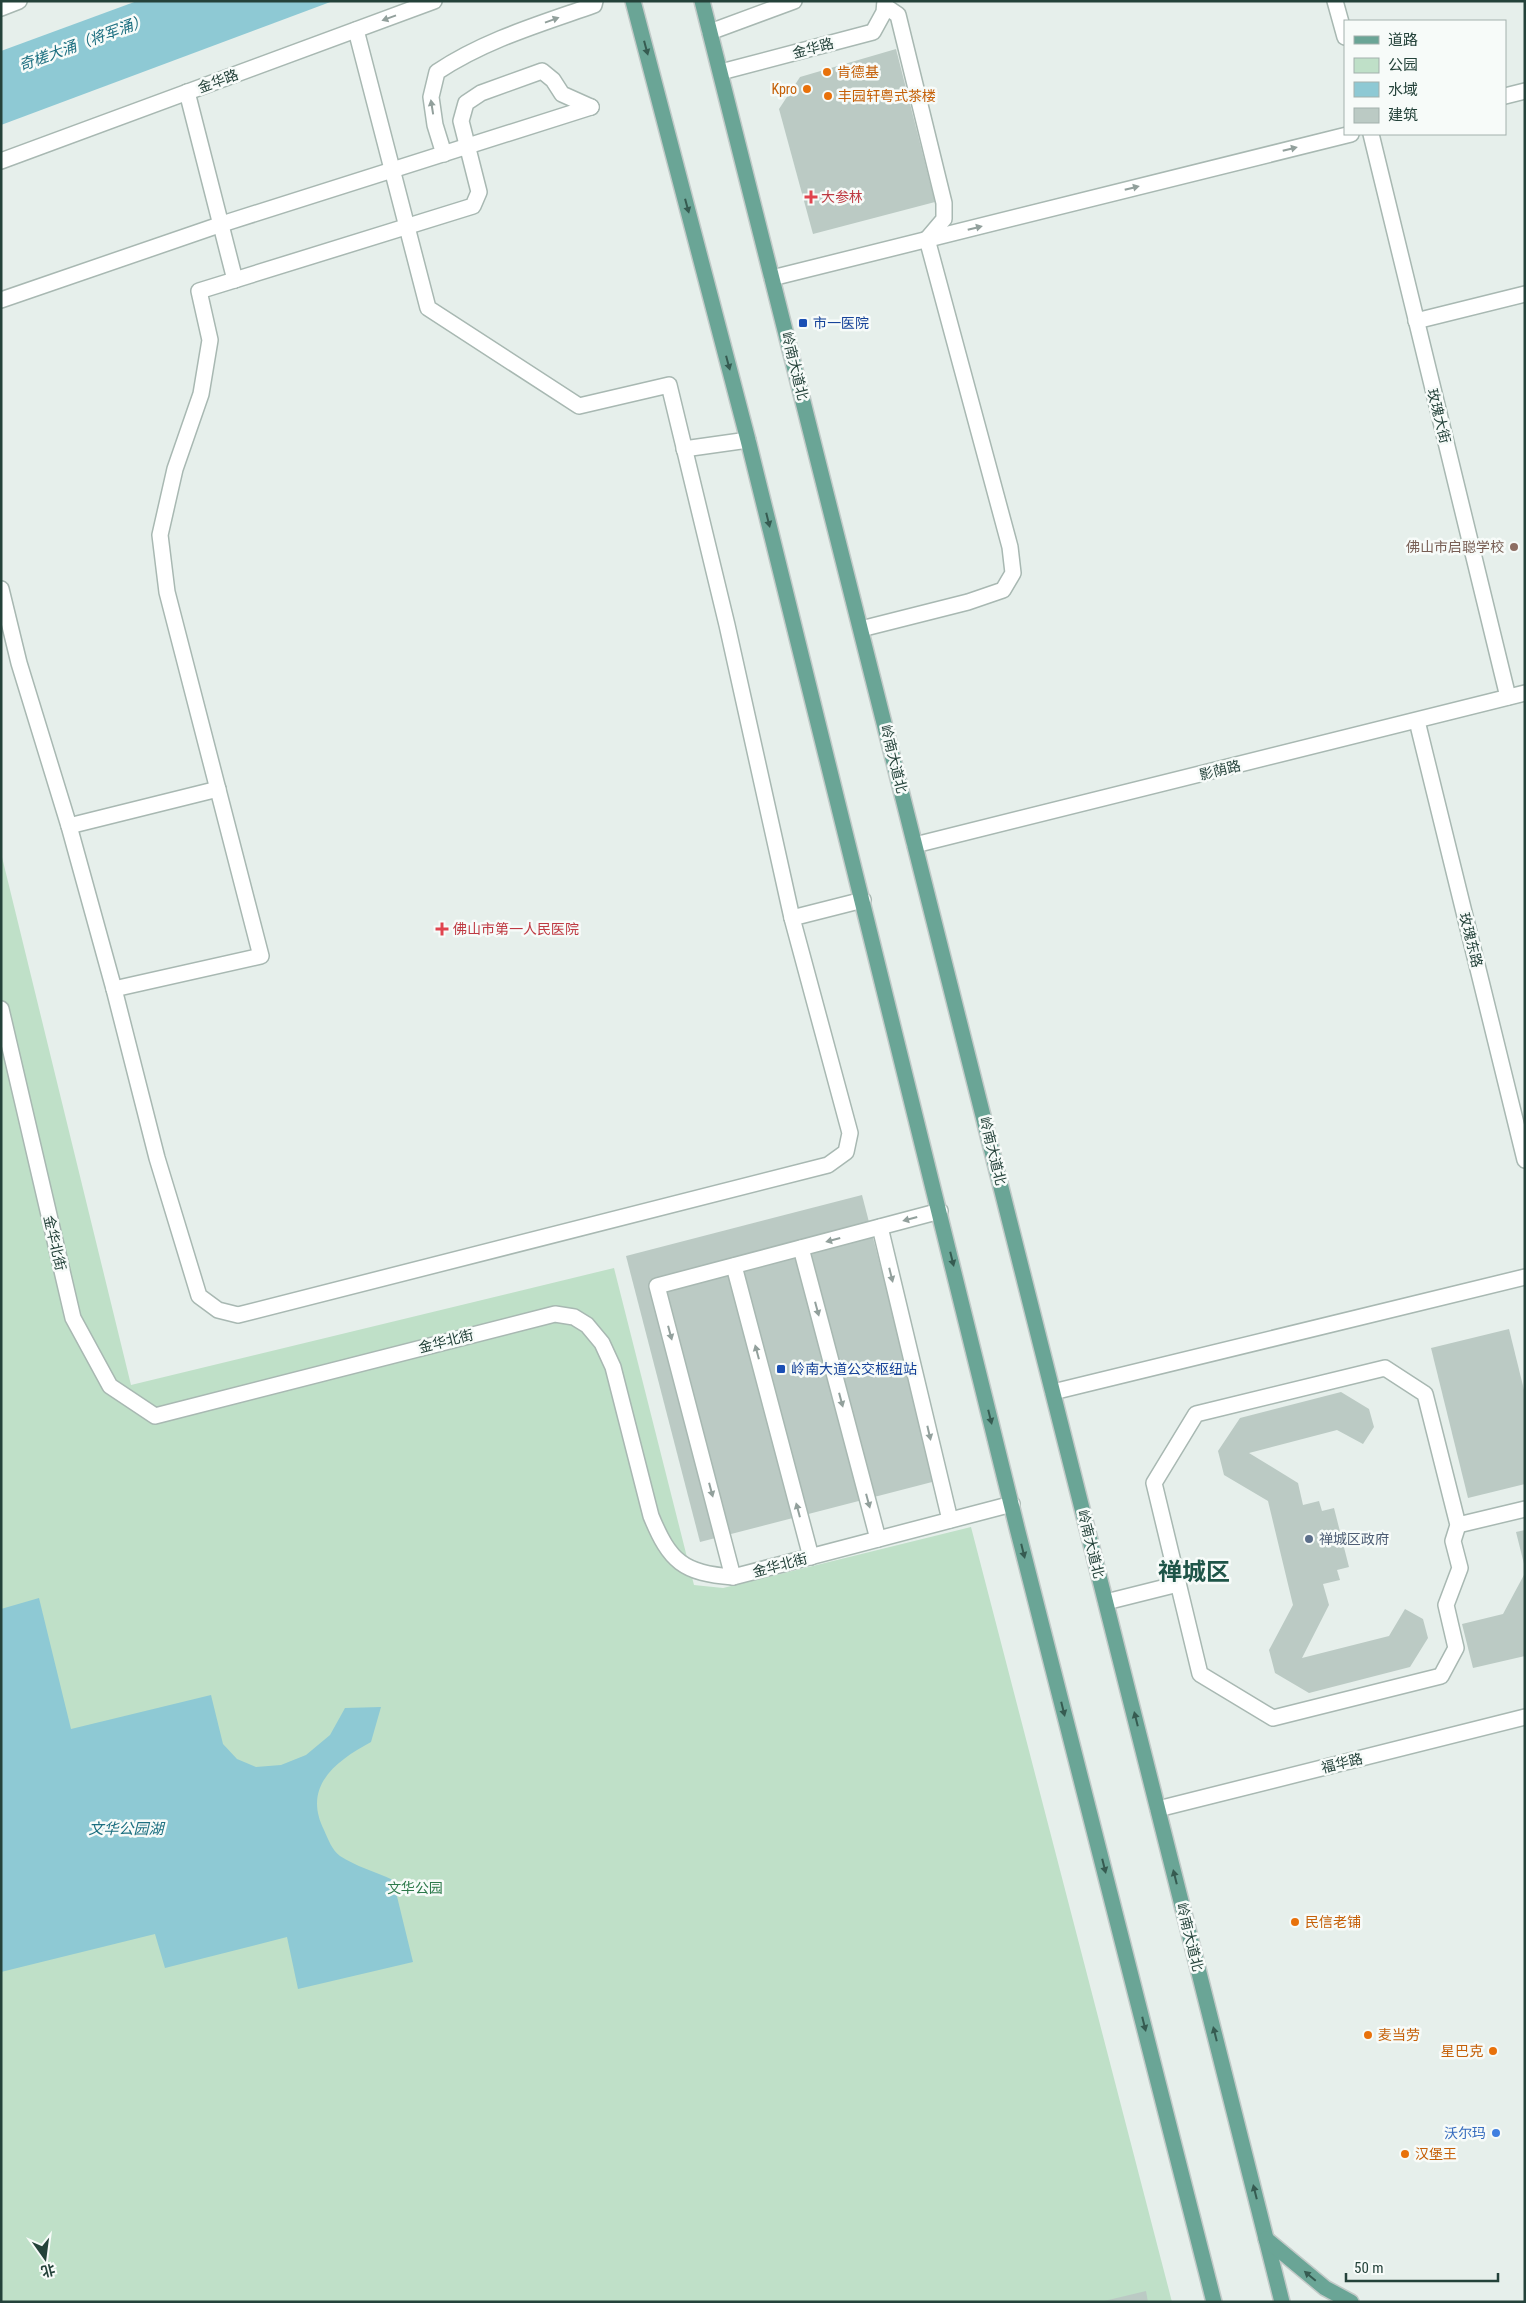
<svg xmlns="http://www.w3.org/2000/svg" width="1526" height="2303" font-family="'Roboto Condensed','Noto Sans SC',sans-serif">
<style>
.green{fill:#bfe0c8}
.water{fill:#8ec9d4}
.building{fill:#bbcac4}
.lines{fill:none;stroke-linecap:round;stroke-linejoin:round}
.minor-casing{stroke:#a8b8b2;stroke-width:18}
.major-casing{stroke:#c2cac8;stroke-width:18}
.minor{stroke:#fff;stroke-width:15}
.major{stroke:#6aa596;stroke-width:15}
.oneway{fill:#92a09c}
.oneway2{fill:#365b51}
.food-dot{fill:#e8710a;stroke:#f7fbf9;stroke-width:2}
.health-dot{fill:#e0444e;stroke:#f7fbf9;stroke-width:2}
.transit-dot{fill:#1a4fb4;stroke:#f7fbf9;stroke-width:2}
.education-dot{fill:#8d6e63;stroke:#f7fbf9;stroke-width:2}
.service-dot{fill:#5c6f8a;stroke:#f7fbf9;stroke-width:2}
.shop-dot{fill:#3f7fe0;stroke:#f7fbf9;stroke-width:2}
.labels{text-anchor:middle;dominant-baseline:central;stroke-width:5;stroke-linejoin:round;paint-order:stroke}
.street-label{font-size:14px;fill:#24423a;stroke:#f7fbf9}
.food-label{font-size:14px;fill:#c56008;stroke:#f7fbf9;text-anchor:start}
.health-label{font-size:14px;fill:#be3a42;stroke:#f7fbf9;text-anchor:start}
.transit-label{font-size:14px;fill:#164399;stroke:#f7fbf9;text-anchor:start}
.education-label{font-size:14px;fill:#785e54;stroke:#f7fbf9;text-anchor:end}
.service-label{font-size:14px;fill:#4e5e75;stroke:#f7fbf9;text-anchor:start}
.park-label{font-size:14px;fill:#2d7a4b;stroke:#f7fbf9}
.shop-label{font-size:14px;fill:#366cbe;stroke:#f7fbf9;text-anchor:end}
.water-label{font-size:15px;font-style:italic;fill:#1c6f80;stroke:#f7fbf9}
.town-label{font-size:24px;font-weight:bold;fill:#1f5548;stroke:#f7fbf9}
</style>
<rect width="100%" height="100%" fill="#e6efeb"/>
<path class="green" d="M1,853L131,1385L614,1268L694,1585L723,1588L971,1527L1172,2302H1Z"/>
<g class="water">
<path d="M137,1H333L1,125V51Z"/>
<path d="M39,1598L71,1729L211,1695L223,1744L237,1759L256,1767L281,1765L306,1755L330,1735L345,1708L381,1707L371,1742C336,1761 302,1786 324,1830C328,1839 332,1850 340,1856C355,1866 376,1872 393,1880L413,1962L298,1989L287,1937L165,1968L155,1934L1,1972V1609Z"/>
</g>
<g class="building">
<path d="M896,49L935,202L813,234L779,109L800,77Z"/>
<path d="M862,1195L936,1481L700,1542L626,1256Z"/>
<path d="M1509,1329L1525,1394V1484L1468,1498L1431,1348Z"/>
<path d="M1341,1392L1369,1409L1374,1427L1363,1444L1337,1430L1249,1453L1298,1483L1303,1505L1319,1501L1322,1511L1334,1508L1349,1567L1337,1570L1340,1580L1323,1584L1329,1605L1302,1658L1389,1636L1405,1609L1423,1619L1428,1638L1410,1667L1309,1693L1275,1673L1269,1650L1293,1605L1268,1501L1224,1475L1218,1451L1240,1418Z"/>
<path d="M1525,1530V1564H1524L1516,1532Z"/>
<path d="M1525,1573V1656L1473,1668L1462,1624L1503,1614Z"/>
<path d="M1146,2291L1148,2302H1104V2301Z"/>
</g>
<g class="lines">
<defs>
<g id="minor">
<path d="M1335,1L1345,37"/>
<path d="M885,6L898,15L944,203V219L927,239"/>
<path d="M1,8L19,1"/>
<path d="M356,30L428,308L579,406L669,385L727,625L792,918"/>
<path d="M710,32L794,1"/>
<path d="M721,72L873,32L884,12L885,1"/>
<path d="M187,92L235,280"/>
<path d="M1505,96L1525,91"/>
<path d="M1371,134L1508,697"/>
<path d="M444,154L435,125L431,97L437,72C485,40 540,24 594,5L595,1"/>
<path d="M1,161L434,1"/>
<path d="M772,278L1351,134"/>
<path d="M1,300L222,224L591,107"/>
<path d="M1416,321L1525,294"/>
<path d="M684,449L748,440"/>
<path d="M1,589L19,663L69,826L114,989L157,1158L199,1296L218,1310L238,1315L828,1165L846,1152L850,1133L792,918L863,900"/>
<path d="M861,629L968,602L1003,590L1013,573L1010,547L927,239"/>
<path d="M1417,721L1525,1160"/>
<path d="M69,826L218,789"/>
<path d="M915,845L1525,693"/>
<path d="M114,989L261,956L167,592L160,535L175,469L201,394L210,340L199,291L473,206L479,192L461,121L466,103L481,93L542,71L553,80L562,94L591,107"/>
<path d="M1,1009L73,1318L110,1386L155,1416L555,1314L574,1317L587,1325L602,1343L613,1367L651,1516C670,1562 683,1573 733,1577L1012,1504"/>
<path d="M880,1227L950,1520"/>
<path d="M801,1248L878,1539"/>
<path d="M734,1266L811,1557"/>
<path d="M1385,1368L1425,1394L1458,1525L1453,1541L1460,1568L1446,1605L1456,1648L1441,1676L1273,1718L1200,1674L1154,1483L1196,1414Z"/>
<path d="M1053,1392L1525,1277"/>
<path d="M1458,1525L1525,1509"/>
<path d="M733,1577L657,1286L940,1211"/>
<path d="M1106,1602L1178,1584"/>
<path d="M1158,1809L1525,1717"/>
</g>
<g id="major">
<path d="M633,1L748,440L1017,1528L1214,2302"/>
<path d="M702,1L1282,2302"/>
<path d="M1266,2239L1325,2288L1351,2302"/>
</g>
</defs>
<use href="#minor" class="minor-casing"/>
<use href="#major" class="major-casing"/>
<use href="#minor" class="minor"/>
<use href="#major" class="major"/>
</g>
<defs><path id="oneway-solid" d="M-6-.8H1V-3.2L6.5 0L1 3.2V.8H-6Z" transform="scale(1.25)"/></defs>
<g class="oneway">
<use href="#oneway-solid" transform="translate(389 18) rotate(160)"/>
<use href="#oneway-solid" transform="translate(552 20) rotate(-20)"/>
<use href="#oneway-solid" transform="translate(432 107) rotate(-99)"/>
<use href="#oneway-solid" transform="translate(1290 149) rotate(-14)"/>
<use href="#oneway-solid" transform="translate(1132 188) rotate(-14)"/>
<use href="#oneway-solid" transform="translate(975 228) rotate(-14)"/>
<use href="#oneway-solid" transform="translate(910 1219) rotate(165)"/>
<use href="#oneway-solid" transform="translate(833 1240) rotate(165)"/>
<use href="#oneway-solid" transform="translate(891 1275) rotate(76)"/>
<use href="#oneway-solid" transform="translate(817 1309) rotate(75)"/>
<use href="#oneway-solid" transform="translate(670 1333) rotate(75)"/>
<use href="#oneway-solid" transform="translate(757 1352) rotate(-105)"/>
<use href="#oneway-solid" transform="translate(841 1400) rotate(75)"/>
<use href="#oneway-solid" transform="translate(929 1433) rotate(77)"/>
<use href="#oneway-solid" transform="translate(711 1490) rotate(75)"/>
<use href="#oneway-solid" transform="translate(868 1501) rotate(75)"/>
<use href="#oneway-solid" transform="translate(798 1510) rotate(-105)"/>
</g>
<g class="oneway2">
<use href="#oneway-solid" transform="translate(646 48) rotate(75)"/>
<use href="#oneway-solid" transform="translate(687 206) rotate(75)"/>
<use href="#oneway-solid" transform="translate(728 363) rotate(75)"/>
<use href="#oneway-solid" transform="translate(768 520) rotate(76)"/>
<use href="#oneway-solid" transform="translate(952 1259) rotate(76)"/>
<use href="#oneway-solid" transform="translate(990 1417) rotate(76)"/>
<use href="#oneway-solid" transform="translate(1023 1551) rotate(76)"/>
<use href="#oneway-solid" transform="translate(1063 1709) rotate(76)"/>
<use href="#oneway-solid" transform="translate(1136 1719) rotate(-104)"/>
<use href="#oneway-solid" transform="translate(1104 1866) rotate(76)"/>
<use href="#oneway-solid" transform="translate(1175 1877) rotate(-104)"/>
<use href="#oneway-solid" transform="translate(1144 2024) rotate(76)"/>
<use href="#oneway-solid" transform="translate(1215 2034) rotate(-104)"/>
<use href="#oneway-solid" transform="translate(1255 2192) rotate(-104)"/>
<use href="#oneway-solid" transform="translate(1310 2276) rotate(-140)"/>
</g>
<g class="food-dot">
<circle cx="827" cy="72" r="5"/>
<circle cx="807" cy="89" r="5"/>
<circle cx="828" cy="96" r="5"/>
<circle cx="1295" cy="1922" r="5"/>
<circle cx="1368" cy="2035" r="5"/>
<circle cx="1493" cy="2051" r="5"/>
<circle cx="1405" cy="2154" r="5"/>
</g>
<g class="health-dot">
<path d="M808.5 189.5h5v5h5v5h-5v5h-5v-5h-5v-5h5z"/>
<path d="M439.5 921.5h5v5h5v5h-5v5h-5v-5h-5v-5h5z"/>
</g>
<g class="transit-dot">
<rect x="798" y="318" width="10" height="10" rx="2.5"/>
<rect x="776" y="1364" width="10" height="10" rx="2.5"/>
</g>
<circle class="education-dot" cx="1514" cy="547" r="5"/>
<circle class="service-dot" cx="1309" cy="1539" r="5"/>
<circle class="shop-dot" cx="1496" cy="2133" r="5"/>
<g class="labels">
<g class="street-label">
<text transform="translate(813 48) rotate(-15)">金华路</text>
<text transform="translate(218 81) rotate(-20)">金华路</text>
<text transform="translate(795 366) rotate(76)">岭南大道北</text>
<text transform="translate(1439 416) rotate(76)">玫瑰大街</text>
<text transform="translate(894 759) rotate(76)">岭南大道北</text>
<text transform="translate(1220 770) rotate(-14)">影荫路</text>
<text transform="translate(1471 940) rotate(76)">玫瑰东路</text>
<text transform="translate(993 1151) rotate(76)">岭南大道北</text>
<text transform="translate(55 1243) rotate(77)">金华北街</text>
<text transform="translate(446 1341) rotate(-14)">金华北街</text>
<text transform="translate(1091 1544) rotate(76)">岭南大道北</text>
<text transform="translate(780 1565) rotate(-15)">金华北街</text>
<text transform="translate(1342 1763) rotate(-14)">福华路</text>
<text transform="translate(1190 1937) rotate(76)">岭南大道北</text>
</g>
<g class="food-label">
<text x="837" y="72">肯德基</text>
<text x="797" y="89" text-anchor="end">Kpro</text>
<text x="838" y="96">丰园轩粤式茶楼</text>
<text x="1305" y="1922">民信老铺</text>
<text x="1378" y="2035">麦当劳</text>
<text x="1483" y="2051" text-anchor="end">星巴克</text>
<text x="1415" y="2154">汉堡王</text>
</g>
<g class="health-label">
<text x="821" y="197">大参林</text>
<text x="453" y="929">佛山市第一人民医院</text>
</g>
<g class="transit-label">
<text x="813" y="323">市一医院</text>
<text x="791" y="1369">岭南大道公交枢纽站</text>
</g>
<g class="education-label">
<text x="1504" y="547">佛山市启聪学校</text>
</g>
<g class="service-label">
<text x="1319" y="1539">禅城区政府</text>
</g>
<g class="park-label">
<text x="415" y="1888">文华公园</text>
</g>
<g class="shop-label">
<text x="1486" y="2133">沃尔玛</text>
</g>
<g class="water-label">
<text transform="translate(83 43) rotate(-20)">奇槎大涌（将军涌）</text>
<text x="126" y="1829">文华公园湖</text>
</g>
<g class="town-label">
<text x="1194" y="1572">禅城区</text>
</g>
</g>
<rect width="1526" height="2303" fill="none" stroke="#24423a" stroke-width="5"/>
<rect x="1344" y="20" width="162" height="115" fill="#f7fbf9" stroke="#a3b1ad"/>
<rect x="1354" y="36" width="25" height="8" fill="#6aa596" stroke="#a3b1ad"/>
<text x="1388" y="45" font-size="15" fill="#24423a">道路</text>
<rect x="1354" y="58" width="25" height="15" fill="#bfe0c8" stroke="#a3b1ad"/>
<text x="1388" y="70" font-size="15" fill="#24423a">公园</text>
<rect x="1354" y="82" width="25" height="15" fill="#8ec9d4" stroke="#a3b1ad"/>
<text x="1388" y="95" font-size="15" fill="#24423a">水域</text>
<rect x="1354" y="108" width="25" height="15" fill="#bbcac4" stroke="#a3b1ad"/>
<text x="1388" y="120" font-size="15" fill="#24423a">建筑</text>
<g transform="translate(45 2258) rotate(166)" stroke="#f7fbf9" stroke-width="4" paint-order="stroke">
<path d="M0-4L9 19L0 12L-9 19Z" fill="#24423a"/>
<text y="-8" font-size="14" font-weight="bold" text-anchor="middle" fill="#24423a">北</text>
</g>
<path d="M1346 2273v8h152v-8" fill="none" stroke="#24423a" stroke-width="2.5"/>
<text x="1354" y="2273" font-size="15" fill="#24423a" stroke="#f7fbf9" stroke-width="4" paint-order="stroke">50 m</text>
</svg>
